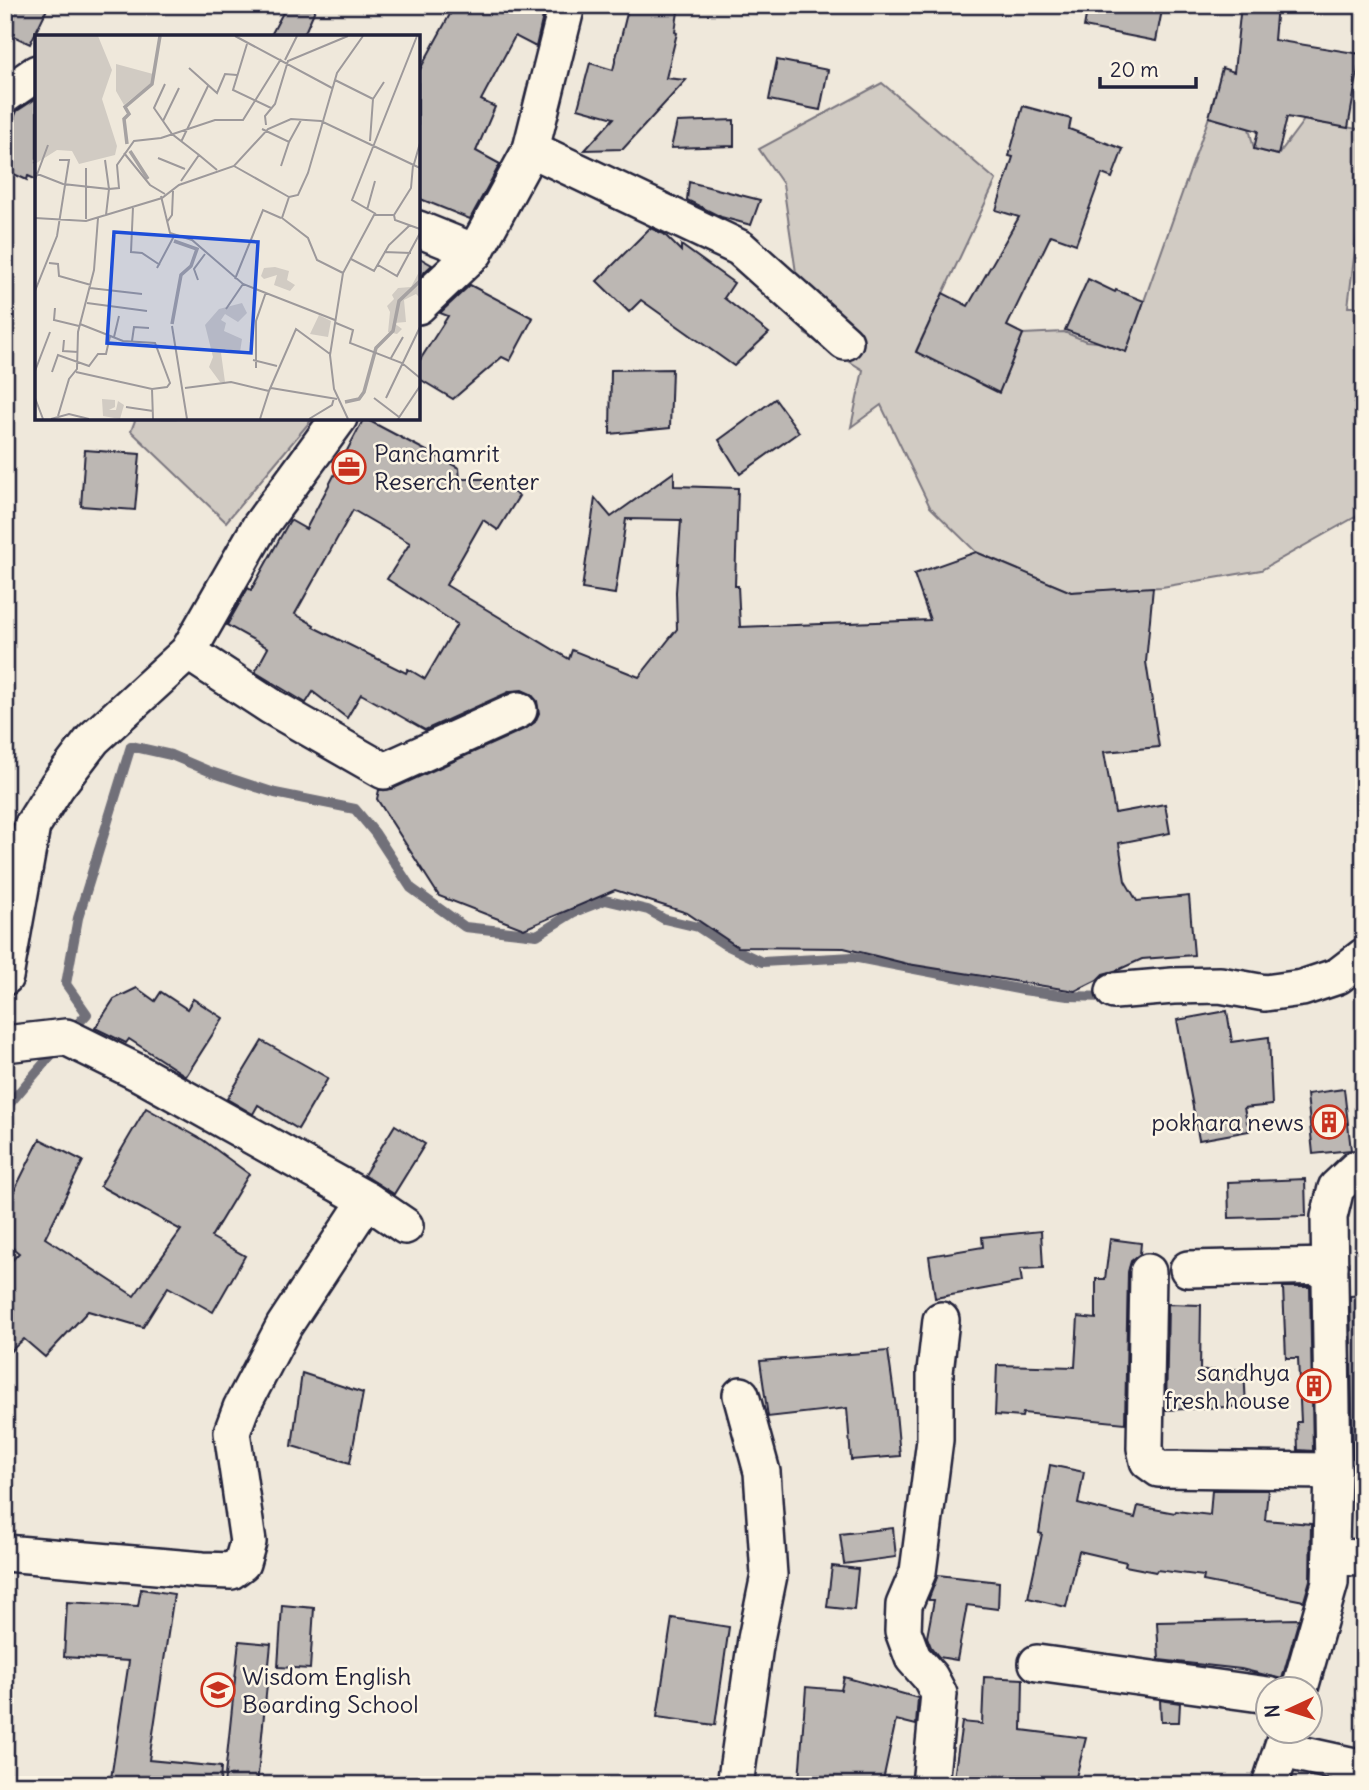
<svg xmlns="http://www.w3.org/2000/svg" width="1369" height="1790" font-family="Delius,sans-serif">
<style>
.green{fill:#d1cbc3;stroke:#7a767f;stroke-width:2}
.lines{fill:none;stroke-linecap:round;stroke-linejoin:round}
.stream{stroke:#716f79;stroke-width:10}
.building{fill:#bcb7b3;stroke:#22223b;stroke-width:2;fill-rule:evenodd}
.minor-casing{stroke:#22223b;stroke-width:40}
.minor{stroke:#fcf5e5;stroke-width:35}
.labels{text-anchor:middle;dominant-baseline:central;stroke-width:5;stroke-linejoin:round;paint-order:stroke}
.poi-label{font-size:24px;fill:#22223b;stroke:#fcf5e5;text-anchor:start}
.inset-river{fill:none;stroke:#a6a2a2;stroke-width:3.5}
.inset-road{fill:none;stroke:#9d999b;stroke-width:2}
.view{fill:#1d4ed8;fill-opacity:0.15;stroke:#1d4ed8;stroke-width:3.5}
.inset-edge{fill:none;stroke:#22223b;stroke-width:3.5}
</style>
<rect width="100%" height="100%" fill="#efe8db"/>
<filter id="ink" filterUnits="userSpaceOnUse"><feTurbulence type="fractalNoise" baseFrequency=".0143" numOctaves="2"/><feDisplacementMap in="SourceGraphic" scale="14" xChannelSelector="R" yChannelSelector="G"/><feConvolveMatrix kernelMatrix="1 2 1 2 8 2 1 2 1" color-interpolation-filters="sRGB"/></filter>
<g filter="url(#ink)">
<g class="green">
<path d="M882,83L996,180L916,351L999,392L1023,334L1064,332L1086,341L1098,342L1126,352L1209,117L1249,128L1254,149L1278,155L1304,120L1364,130V176L1348,307H1364V512L1261,570L1162,587L1071,592L976,552L930,507L881,405L851,427L863,370L805,334L783,184L759,149Z"/>
<path d="M136,418H313L226,522L131,431Z"/>
</g>
<g class="lines">
<g class="stream">
<path d="M71,1031L87,1014L66,984L78,918L131,746L171,755L211,772L275,793L355,809L375,833L411,888L465,927L537,935L574,912L605,900L648,910L664,919L698,927L724,944L762,962L853,957L1023,990L1068,996L1110,997"/>
<path d="M5,1109L57,1048"/>
</g>
</g>
<g class="building">
<path d="M5,5H49L30,44L5,32Z"/>
<path d="M287,5H317L303,37H270Z"/>
<path d="M455,5H522L543,16L536,47L515,36L481,100L495,107L476,151L500,164L470,219L418,198V73Z"/>
<path d="M629,5H679L675,32L677,33L666,78L686,80L623,149L585,150L614,118L578,108L590,63L613,70Z"/>
<path d="M1088,5H1163L1156,41L1084,27Z"/>
<path d="M1241,5H1277L1274,40L1361,54L1348,128L1287,117L1278,155L1254,149L1258,131L1209,117L1222,68L1234,72Z"/>
<path d="M777,60L828,70L820,110L769,100Z"/>
<path d="M37,98V180L28,176L27,180L5,170V137L17,111Z"/>
<path d="M1023,106L1071,119L1069,129L1123,149L1112,178L1102,174L1076,244L1051,235L1007,326L1023,334L999,393L916,352L943,293L968,306L1019,217L996,210L1013,157L1009,156Z"/>
<path d="M734,120V146L671,148L677,122Z"/>
<path d="M689,182L760,200L751,225L721,217L687,200Z"/>
<path d="M650,228L664,234L681,251V245L734,283L724,298L769,333L734,366L641,300L629,312L597,281Z"/>
<path d="M418,257L432,265L418,278Z"/>
<path d="M1088,279L1115,292L1116,290L1144,301L1126,352L1065,330Z"/>
<path d="M470,285L533,318L510,361L502,357L453,399L418,378V363L448,316L440,313Z"/>
<path d="M672,369L670,428L610,434L611,370Z"/>
<path d="M775,399L799,432L740,474L719,440Z"/>
<path d="M364,418L459,468L460,479H492L519,496L498,530L483,520L446,585L569,659L572,650L639,677L677,629L676,592L681,520L626,519L615,594L582,589L595,498L611,517L674,472V486L738,488L735,586H738L740,627L930,620L914,574L976,552L1071,592L1153,587L1146,662L1159,747L1104,752L1115,813L1165,804L1170,833L1119,843L1125,881L1137,901L1189,896L1194,955L1142,959L1118,970L1103,974L1097,980L1075,991L908,964L844,948L738,947L687,913L615,890L524,929L439,896L377,799L379,790L392,789L527,728L535,722L539,713L537,701L531,694L522,690L511,691L425,730L361,694L347,718L313,692L306,703L255,672L268,648L227,625L248,588L251,590L290,520L306,529ZM353,510L410,543L387,579L457,624L425,679L408,669L406,673L313,627L314,625L295,614Z"/>
<path d="M85,450L140,454L135,510L81,506Z"/>
<path d="M137,988L155,1001L161,992L187,1009L193,999L223,1018L186,1076L129,1039L126,1043L95,1028L114,999Z"/>
<path d="M1227,1011L1232,1042L1269,1037L1272,1105L1244,1108L1249,1131L1199,1140L1177,1020Z"/>
<path d="M262,1041L328,1078L298,1129L258,1105L253,1114L227,1099Z"/>
<path d="M1344,1089L1351,1150L1313,1154L1307,1094Z"/>
<path d="M146,1108L203,1140L249,1174L211,1237L245,1256L213,1312L168,1287L143,1327L88,1311L45,1357L24,1339L5,1356V1268L19,1253L5,1242V1209L40,1139L83,1161L45,1238L134,1296L181,1230L100,1186Z"/>
<path d="M395,1125L425,1144L394,1194L364,1175Z"/>
<path d="M1305,1179L1306,1216L1229,1218L1228,1182Z"/>
<path d="M1041,1231L1043,1268L1020,1269L1022,1282L935,1298L929,1256L983,1247L982,1237Z"/>
<path d="M1110,1239L1141,1243L1140,1254L1131,1261L1128,1272L1125,1423L1023,1413L1022,1417L995,1415L997,1365L1075,1367L1078,1317L1096,1319V1279H1105Z"/>
<path d="M1283,1287H1310L1313,1451L1298,1450L1297,1422H1301L1298,1358H1286Z"/>
<path d="M1364,1295V1438L1358,1458H1353L1350,1296Z"/>
<path d="M1168,1304L1201,1305L1200,1371L1244,1369L1246,1406L1166,1410Z"/>
<path d="M888,1351L895,1401L900,1456L851,1460L847,1408L768,1417L760,1361Z"/>
<path d="M302,1373L363,1393L350,1463L292,1446Z"/>
<path d="M1050,1465L1084,1472L1078,1504L1135,1518L1138,1506L1175,1513L1176,1511L1210,1515L1212,1490H1268L1265,1520L1311,1524L1310,1580L1304,1601L1203,1581L1204,1576L1157,1570L1156,1572L1125,1566L1126,1562L1079,1551L1066,1607L1028,1598L1042,1534L1039,1533Z"/>
<path d="M893,1528L896,1557L844,1564L840,1534Z"/>
<path d="M832,1566L858,1569L854,1610L827,1607Z"/>
<path d="M938,1575L999,1582L998,1609L967,1605L957,1660L939,1657L931,1647L927,1637L934,1600H929V1598Z"/>
<path d="M141,1589L174,1594L149,1760L221,1767L220,1785H110L129,1661L64,1657L67,1602L138,1606Z"/>
<path d="M282,1605L314,1608L310,1669L278,1667Z"/>
<path d="M672,1618L729,1627L715,1725L657,1717Z"/>
<path d="M1299,1619L1282,1679L1241,1669L1159,1660L1157,1622Z"/>
<path d="M239,1641L271,1644L257,1785H224Z"/>
<path d="M844,1677L918,1698L916,1725L896,1720L882,1785H841L799,1780L806,1687L841,1690Z"/>
<path d="M984,1677L1023,1679L1022,1730L1086,1738L1074,1785H953L962,1722L982,1724Z"/>
<path d="M1160,1700L1180,1703L1179,1722H1161Z"/>
</g>
<g class="lines">
<defs>
<g id="minor">
<path d="M5,95L37,73"/>
<path d="M531,149L740,248L845,342"/>
<path d="M418,229L475,252"/>
<path d="M418,306L475,252L531,149L567,5"/>
<path d="M188,652L272,707L384,771L519,710"/>
<path d="M5,977L32,826L57,786L93,739L188,652L260,526L339,418"/>
<path d="M1114,991L1173,986L1220,985L1265,993L1302,988L1338,976L1364,956"/>
<path d="M5,1044L66,1037L139,1073L367,1200L405,1226"/>
<path d="M1188,1269L1330,1266"/>
<path d="M1148,1272L1145,1448L1148,1461L1159,1469L1333,1471"/>
<path d="M5,1553L203,1570L231,1571L242,1563L248,1542L232,1432L241,1408L284,1326L367,1200"/>
<path d="M1331,1557L1364,1558"/>
<path d="M1037,1663L1268,1695"/>
<path d="M1300,1688L1330,1583L1333,1471L1329,1217L1336,1188L1356,1169H1364"/>
<path d="M1282,1750L1364,1768"/>
<path d="M735,1785L756,1639L769,1575L762,1472L741,1395"/>
<path d="M930,1785L939,1694L930,1677L913,1658L903,1631L904,1605L918,1572L935,1440V1372L941,1320"/>
<path d="M1270,1785L1288,1730"/>
</g>
</defs>
<use href="#minor" class="minor-casing"/>
<use href="#minor" class="minor"/>
</g>
</g>
<defs>
<symbol id="office-ring" viewBox="-11 -11 22 22"><circle r="9.5" fill="#fcf5e5" stroke="#c8321e" stroke-width="1.5"/><path d="M-6-3h4V-5.5h4V-3h4V5H-6ZM-1-4.5V-3h2v-1.5ZM-6 0V1H6V0Z" fill="#c8321e"/></symbol>
<symbol id="building-ring" viewBox="-11 -11 22 22"><circle r="9.5" fill="#fcf5e5" stroke="#c8321e" stroke-width="1.5"/><path d="M-4-6H4V6H1V3H-1V6H-4ZM-2.5-4.3h1.7v1.8h-1.7ZM.8-4.3h1.7v1.8H.8ZM-2.5-1h1.7V.8h-1.7ZM.8-1h1.7V.8H.8Z" fill="#c8321e"/></symbol>
<symbol id="school-ring" viewBox="-11 -11 22 22"><circle r="9.5" fill="#fcf5e5" stroke="#c8321e" stroke-width="1.5"/><path d="M0-5L7-2L0 1L-7-2ZM-4 1L0 2.5L4 1V4Q0 6-4 4Z" fill="#c8321e"/></symbol>
</defs>
<g fill-rule="evenodd">
<use href="#office-ring" x="330" y="448" width="38" height="38"/>
<use href="#building-ring" x="1310" y="1103" width="38" height="38"/>
<use href="#building-ring" x="1295" y="1367" width="38" height="38"/>
<use href="#school-ring" x="199" y="1671" width="38" height="38"/>
</g>
<g class="labels">
<g class="poi-label">
<text x="374" y="453">Panchamrit<tspan x="374" dy="28">Reserch Center</tspan></text>
<text x="1304" y="1122" text-anchor="end">pokhara news</text>
<text x="1290" y="1372" text-anchor="end">sandhya<tspan x="1290" dy="28">fresh house</tspan></text>
<text x="242" y="1676">Wisdom English<tspan x="242" dy="28">Boarding School</tspan></text>
</g>
</g>
<g transform="translate(35 35)">
<rect width="385" height="385" fill="#efe8db"/>
<path d="M0,1H63L77,35L67,64L82,111L80,120L44,129L37,116L22,115L0,129ZM81,29L118,39L116,48L89,70L81,56ZM240,232L254,236L252,245L260,250L255,256L239,250L242,240L229,244L226,241L229,233ZM385,235V263L381,259L369,265L371,287L359,288L367,294L362,299L353,297L355,277L352,271L359,264L357,260L363,253L376,252ZM207,268L212,278L203,287L190,279L186,285L191,288L189,296L207,304L205,317L191,314L186,318L190,347H185L174,332L178,322L170,290L184,274ZM284,280L296,286L293,302L275,299ZM67,364L80,365V372L74,375H81L83,366L89,370L85,384L68,381Z" fill="#d1cbc3"/>
<path class="inset-river" d="M92,109L89,84L94,79L90,72L117,49L125,1M95,116L113,144M137,289L146,240L156,231L162,214L139,206M310,367L324,364L329,357L341,313L358,296L364,266L385,246"/>
<path class="inset-road" d="M200,1L297,53M212,9L198,55L236,73M250,25L262,1M154,33L182,58L190,39L202,40M300,45L338,64M130,49L119,73L137,99L164,120M128,86L144,53M231,90L230,81L240,69L253,26L313,1M227,94L254,107L266,85M335,106L338,64L349,47M146,107L173,51M89,118L115,150L130,159M123,123L150,134M379,129L385,108M199,131L254,162M246,131L254,107M0,138L28,149L74,154L70,125M0,145L13,110M146,146L164,120L182,135M126,161L135,198L157,205L208,249L300,285M254,162L263,160L273,138L302,38L328,1M254,162L247,183L273,203L282,225L308,238M98,172L96,217L107,218L125,230M332,175L340,146M341,179L317,165L382,1M71,180L74,154L84,153L82,130L99,106L126,103L180,85H208L246,24M359,180L360,185L385,194M0,183L51,186L127,163L144,150L199,131L233,94L256,84L286,86L385,133M51,184V133M132,187L137,180L138,156M349,217L376,218M316,224L339,236L354,210L375,190M14,228L23,229L24,241L56,250M343,230L362,241L385,198M122,233L139,201M200,244L228,175L246,183M163,245L159,234L170,219M55,253L107,259M0,256L22,201L34,125H24M52,268L112,276M20,273L19,285L44,291M191,274L208,249M301,288L318,295L315,308L367,328L385,343M137,291L152,384M79,302L84,281M29,305L28,316L43,317M97,306L99,292L114,293M356,323L368,302M218,325L242,331M221,333V286L231,257M0,336L15,297M17,337L23,320L54,331L63,319H71L75,301M41,337L117,354L132,352L135,348L120,308L88,306L45,289M150,353L196,347L234,356L261,294L295,319M236,353L302,364M117,354L118,384M0,363L8,384M339,363L364,382M351,363L385,292M91,372L118,376M23,381L34,344L42,334L43,297L59,235L63,183M16,384L34,379L54,384M225,384L234,356M274,384L297,370L299,363M313,384L299,354L295,320L308,238L339,180H359L376,153L378,130M363,384L385,351"/>
<path class="view" d="M79,197L223,207L216,318L72,308Z"/>
<rect width="385" height="385" class="inset-edge"/>
</g>
<rect width="1369" height="1790" fill="none" stroke="#fcf5e5" stroke-width="28"/>
<rect x="14" y="14" width="1341" height="1762" fill="none" stroke="#22223b" stroke-width="2.5" filter="url(#ink)"/>
<g transform="translate(1289 1710) rotate(266)"><circle r="33" fill="#fcf5e5" stroke="#a5a1a1" stroke-width="2"/>
<path d="M0-5L12 26L0 18L-12 26Z" fill="#c8321e"/>
<text y="-10" font-size="19" font-weight="bold" text-anchor="middle" fill="#22223b">N</text>
</g>
<path d="M1100 77v10h96v-10" fill="none" stroke="#22223b" stroke-width="3.5"/>
<text x="1110" y="77" font-size="21" fill="#22223b" stroke="#fcf5e5" stroke-width="5" paint-order="stroke">20 m</text>
</svg>
